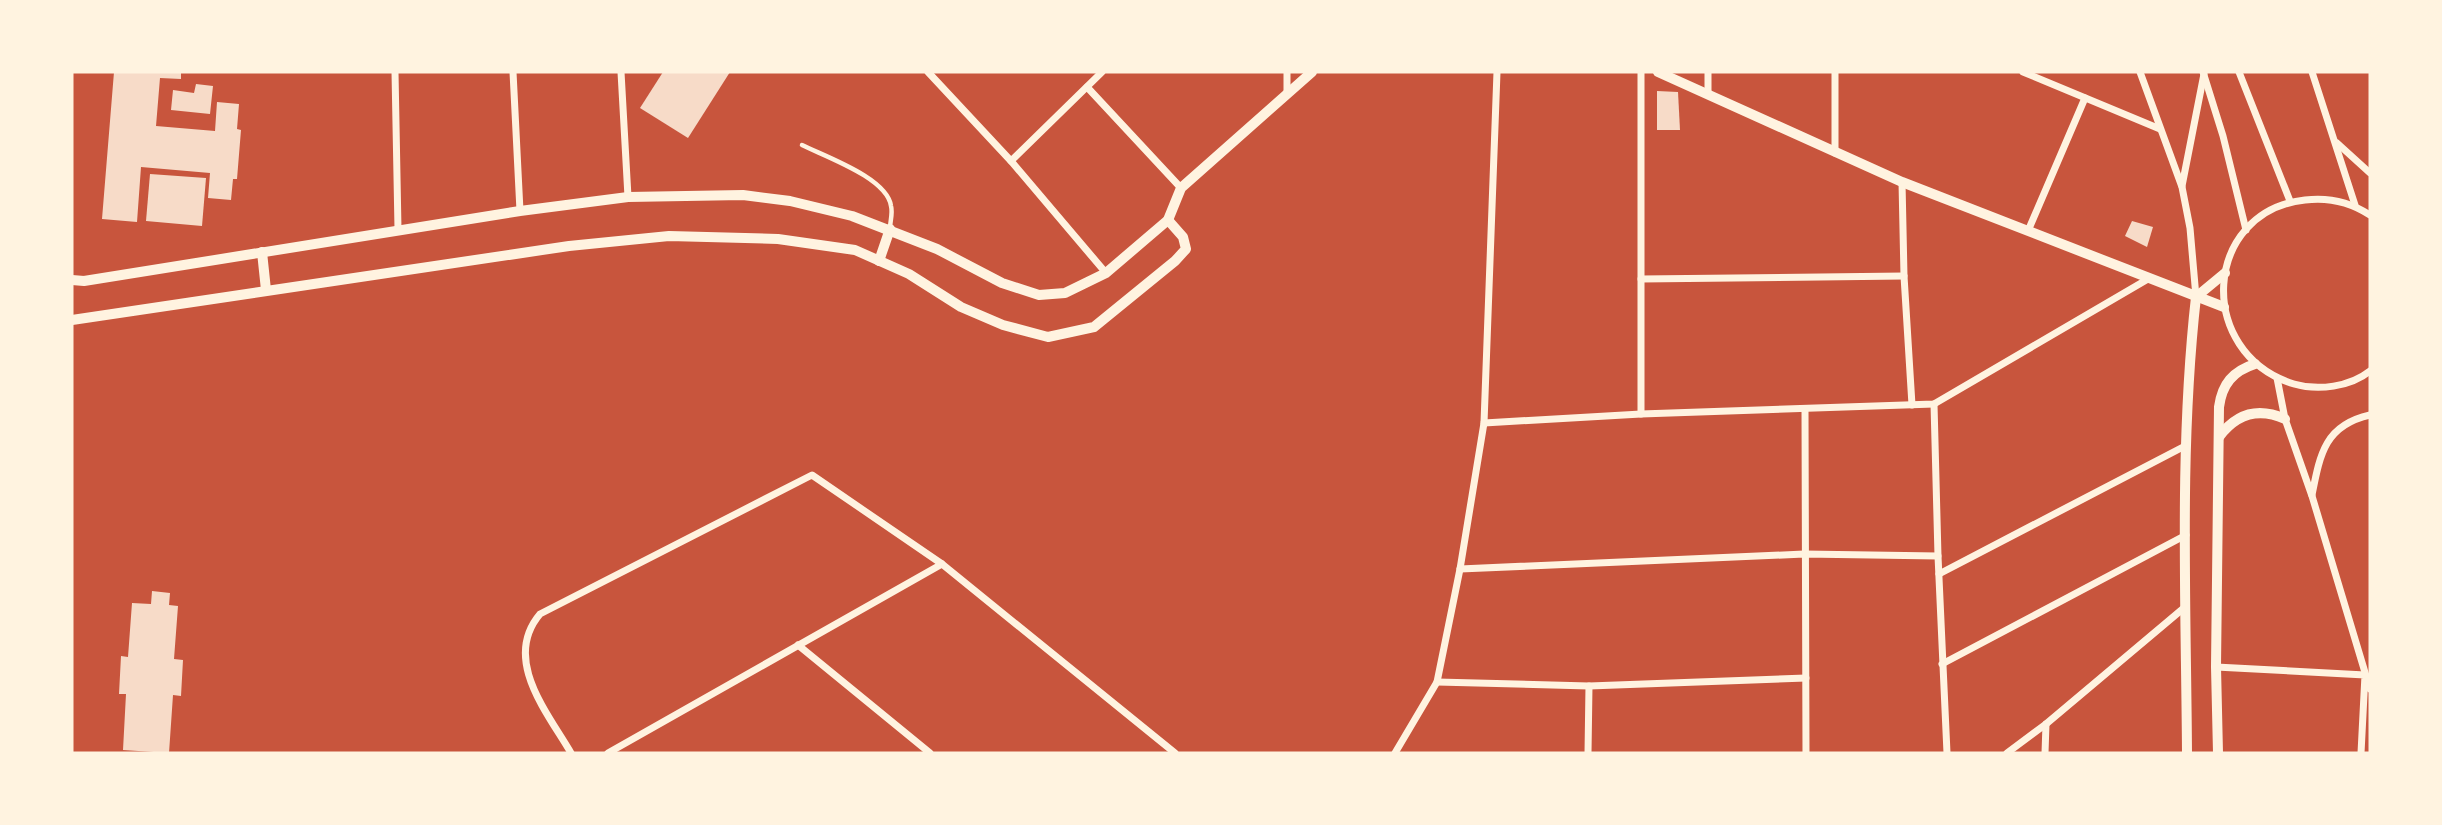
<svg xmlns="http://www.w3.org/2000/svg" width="2442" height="825" font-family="Jost,sans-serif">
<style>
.building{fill:#f7dbc8}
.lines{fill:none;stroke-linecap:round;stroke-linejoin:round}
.service{stroke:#fff3e0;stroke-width:4.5}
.minor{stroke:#fff3e0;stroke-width:7}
.tertiary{stroke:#fff3e0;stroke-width:10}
</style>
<rect width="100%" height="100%" fill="#c8553d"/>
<g class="building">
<path d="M114,72H181V79L160,78L156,126L215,131L217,102L239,104L237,129L241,130L237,179H233L231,200L208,198L210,173L141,167L137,222L102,219Z"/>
<path d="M663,72H730L688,138L640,108Z"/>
<path d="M196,84L213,86L210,114L171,110L173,90L194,93Z"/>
<path d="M1657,91L1678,92L1680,130H1657Z"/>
<path d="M150,174L206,178L202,226L146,221Z"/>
<path d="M2132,221L2153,227L2147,247L2125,236Z"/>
<path d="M152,591L170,593L169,605L178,606L174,659L183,660L181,696L173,695L169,753L123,750L126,694H119L121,656L128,657L132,603L151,604Z"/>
</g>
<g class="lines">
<path class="service" d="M802,145C826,157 887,178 891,206C893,213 890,222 890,228"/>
<g class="minor">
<path d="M395,72L398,229"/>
<path d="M513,72L520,211"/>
<path d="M621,72L628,197"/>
<path d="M928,72L1011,161L1106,273"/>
<path d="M1708,72V95"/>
<path d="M2023,72L2160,129"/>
<path d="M2140,72L2182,187L2190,228L2196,297"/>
<path d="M2203,72L2223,136L2246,230"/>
<path d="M2239,72L2290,201"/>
<path d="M2312,72L2355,205"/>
<path d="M1087,87L1181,188"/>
<path d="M1287,94V72"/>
<path d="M2337,143L2370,173"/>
<path d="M1835,153V72"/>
<path d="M1011,161L1102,72"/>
<path d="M1902,182L1904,276L1912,405"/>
<path d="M2182,186L2204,74"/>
<path d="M2370,215C2350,202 2329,197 2305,200C2203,211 2194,353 2294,384C2318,391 2350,387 2370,371"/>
<path d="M2028,231L2085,98"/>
<path d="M1641,279L1904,276"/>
<path d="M2277,378L2285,419L2312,496L2370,689"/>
<path d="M1934,404L1938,556L1947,753"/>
<path d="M1805,409L1806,753"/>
<path d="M1641,414V72"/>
<path d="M1484,423L1641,414L1934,404L2148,279"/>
<path d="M2312,495C2320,454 2325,425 2370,415"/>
<path d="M1460,569L1804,554L1938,556"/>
<path d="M1939,574L2185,446"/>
<path d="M798,645L930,753"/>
<path d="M1942,664L2186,535"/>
<path d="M2216,667L2365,675L2361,753"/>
<path d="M1437,682L1589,686L1806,678"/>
<path d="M571,753C547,712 502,659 540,614L812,475L942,564L1175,753"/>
<path d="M608,753L942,564"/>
<path d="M1395,753L1437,682L1460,569L1484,423L1497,72"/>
<path d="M1588,753L1589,686"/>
<path d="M2007,753L2046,724L2185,607"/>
<path d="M2045,753L2046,724"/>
</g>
<g class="tertiary">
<path d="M1658,72L1902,182L2224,307"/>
<path d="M262,252L266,290"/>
<path d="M879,261L890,229"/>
<path d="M72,280L84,281L520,211L628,197L743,195L790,201L852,216L937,249L1002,283L1039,295L1065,293L1106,273L1168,220L1181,188L1312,72"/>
<path d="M72,320L569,246L669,236L778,239L855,250L909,274L961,307L1003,325L1048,337L1094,327L1175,261L1186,249L1183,237L1168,220"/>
<path d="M2219,437C2236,414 2258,407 2285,419"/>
<path d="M2187,753C2186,601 2179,448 2196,297L2225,273"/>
<path d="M2218,753L2216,667L2219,407C2222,384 2233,371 2255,364"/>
</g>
</g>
<rect width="2442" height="825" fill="none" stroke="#fff3e0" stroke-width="147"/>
</svg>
